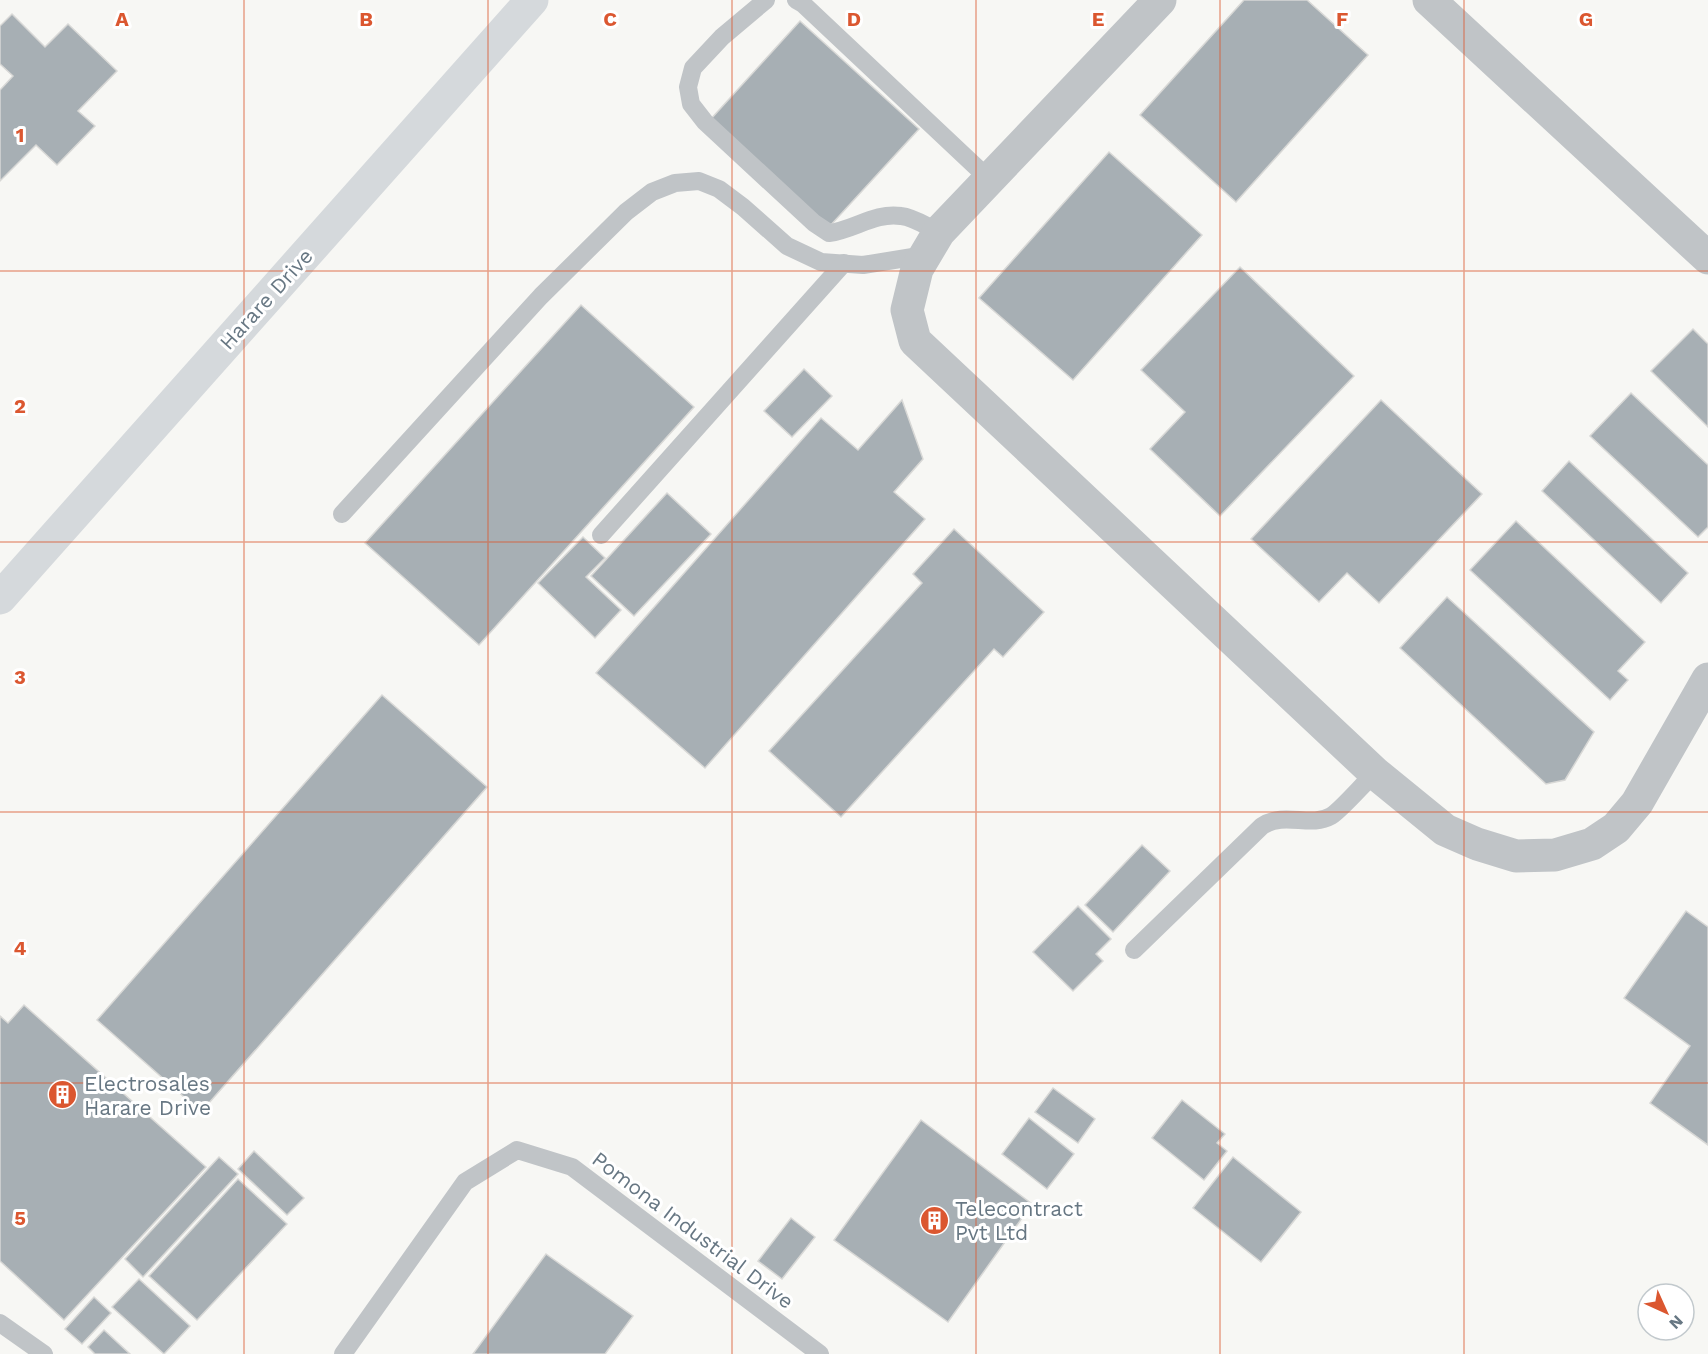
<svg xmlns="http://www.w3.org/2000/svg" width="1708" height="1354" font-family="'Work Sans',sans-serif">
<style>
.building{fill:#a7afb4;stroke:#d8d8d6;stroke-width:1.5}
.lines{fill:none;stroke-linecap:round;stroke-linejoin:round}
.service{stroke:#c0c4c7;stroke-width:18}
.minor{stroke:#c0c4c7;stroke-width:33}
.primary{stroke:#d5d9dc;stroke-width:33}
.grid{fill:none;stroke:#db5730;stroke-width:1.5;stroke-opacity:0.55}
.labels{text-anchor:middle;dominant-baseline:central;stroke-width:6;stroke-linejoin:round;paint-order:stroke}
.street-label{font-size:21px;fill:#677783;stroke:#fff}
.poi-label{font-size:21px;fill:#677783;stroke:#fff;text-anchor:start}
.grid-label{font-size:20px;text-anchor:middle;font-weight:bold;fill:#db5730;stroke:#fff;stroke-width:6;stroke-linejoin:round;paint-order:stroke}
</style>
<rect width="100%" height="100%" fill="#f7f7f4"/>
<g class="building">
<path d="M1244,0H1307L1368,55L1236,202L1140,115Z"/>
<path d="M12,14L45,47L68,24L117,71L78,111L95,126L57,165L36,145L0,181V90L13,76L0,64V26Z"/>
<path d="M800,21L919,129L829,227L710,120Z"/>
<path d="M1109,152L1202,235L1073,380L979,298Z"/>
<path d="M1240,267L1354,376L1220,516L1150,449L1185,412L1141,370Z"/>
<path d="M581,305L694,407L479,645L365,543Z"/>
<path d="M1693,329L1708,344V427L1651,371Z"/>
<path d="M804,369L832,396L792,437L764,411Z"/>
<path d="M1631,393L1708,465V527L1698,537L1590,436Z"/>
<path d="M902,400L923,459L894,492L925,519L705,768L596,673L821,418L858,450Z"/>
<path d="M1381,400L1482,494L1379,603L1347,573L1319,602L1251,539Z"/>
<path d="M1569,461L1688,573L1661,603L1542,491Z"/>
<path d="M667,493L711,534L634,616L591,576Z"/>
<path d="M1516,521L1645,642L1618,671L1628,680L1610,700L1470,570Z"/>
<path d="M954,529L1044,612L1003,657L994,649L841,817L769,751L922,583L913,574Z"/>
<path d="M583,537L605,558L586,577L621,610L595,638L538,583Z"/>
<path d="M1447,597L1594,732L1565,780L1546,784L1400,648Z"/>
<path d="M382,695L487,787L201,1112L97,1020Z"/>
<path d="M1142,845L1170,871L1113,932L1085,905Z"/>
<path d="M1078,906L1111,939L1096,954L1103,961L1073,991L1033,952Z"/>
<path d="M1686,911L1708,927V1145L1650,1103L1690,1046L1624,998Z"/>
<path d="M24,1005L206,1167L64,1320L0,1261V1016L8,1023Z"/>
<path d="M1053,1088L1095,1119L1078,1143L1035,1112Z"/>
<path d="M1182,1100L1225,1134L1217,1143L1227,1151L1204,1180L1152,1138Z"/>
<path d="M1029,1118L1074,1154L1047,1189L1002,1154Z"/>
<path d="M921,1120L1032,1204L948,1322L834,1240Z"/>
<path d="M254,1151L304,1198L287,1215L238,1169Z"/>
<path d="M219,1157L238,1174L143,1277L125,1259Z"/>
<path d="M1233,1157L1301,1212L1261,1262L1193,1208Z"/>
<path d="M238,1179L287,1224L197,1320L149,1276Z"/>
<path d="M791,1218L815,1237L782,1279L758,1261Z"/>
<path d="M546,1254L633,1316L605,1354H473Z"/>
<path d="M139,1279L190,1326L164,1354L112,1307Z"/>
<path d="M94,1297L111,1313L82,1344L65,1329Z"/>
<path d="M104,1330L130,1354H95L88,1347Z"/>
</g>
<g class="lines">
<g class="service">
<path d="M766,0L722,37L693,68L688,87L691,104L705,122L814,223L829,233C854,230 875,212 901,216C913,217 928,227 939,232"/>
<path d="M796,0L803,4L990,180"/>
<path d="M342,514L541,296L626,212L652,192L675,183L699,181L719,189L743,207L787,246L821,262L863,265L925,255"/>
<path d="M601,535L844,263"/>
<path d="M1134,950L1262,826C1285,811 1310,828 1331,816C1341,810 1364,783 1375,773"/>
<path d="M0,1323L44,1354"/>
<path d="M343,1354L465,1182L517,1150L572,1167L820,1354"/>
</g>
<g class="minor">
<path d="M1160,0L939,232L917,269L907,310L915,341L1375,773L1445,830L1477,844L1516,856L1555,855L1592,844L1616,828L1637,803L1708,679"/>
<path d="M1429,0L1708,258"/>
</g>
<path class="primary" d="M0,598L532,0"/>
</g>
<path class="grid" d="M244,0V1354M488,0V1354M732,0V1354M976,0V1354M1220,0V1354M1464,0V1354M0,271H1708M0,542H1708M0,812H1708M0,1083H1708"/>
<defs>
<symbol id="building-disc" viewBox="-11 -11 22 22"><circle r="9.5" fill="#db5730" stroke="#fff"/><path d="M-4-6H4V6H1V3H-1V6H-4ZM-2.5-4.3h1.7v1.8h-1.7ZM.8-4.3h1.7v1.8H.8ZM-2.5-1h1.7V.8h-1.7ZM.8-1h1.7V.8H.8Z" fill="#fff"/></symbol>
</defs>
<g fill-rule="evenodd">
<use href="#building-disc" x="46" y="1078" width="33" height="33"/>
<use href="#building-disc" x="918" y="1204" width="33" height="33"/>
</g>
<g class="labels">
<g class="street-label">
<text transform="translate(266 299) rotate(-48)">Harare Drive</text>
<text transform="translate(693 1230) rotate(37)">Pomona Industrial Drive</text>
</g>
<g class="poi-label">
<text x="84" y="1083">Electrosales<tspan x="84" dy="24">Harare Drive</tspan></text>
<text x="955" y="1208">Telecontract<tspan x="955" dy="24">Pvt Ltd</tspan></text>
</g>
</g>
<g class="grid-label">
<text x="122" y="26">A</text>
<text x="366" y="26">B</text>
<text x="610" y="26">C</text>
<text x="854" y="26">D</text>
<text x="1098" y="26">E</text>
<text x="1342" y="26">F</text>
<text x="1586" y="26">G</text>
<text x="20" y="142">1</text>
<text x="20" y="413">2</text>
<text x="20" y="684">3</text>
<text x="20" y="955">4</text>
<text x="20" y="1225">5</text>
</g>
<g transform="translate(1666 1312) rotate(135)"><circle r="28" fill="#ffffff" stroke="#c2c9cd" stroke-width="1.5"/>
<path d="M0-4.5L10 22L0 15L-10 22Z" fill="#db5730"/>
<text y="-9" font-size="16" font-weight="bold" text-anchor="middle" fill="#677783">N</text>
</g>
</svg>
